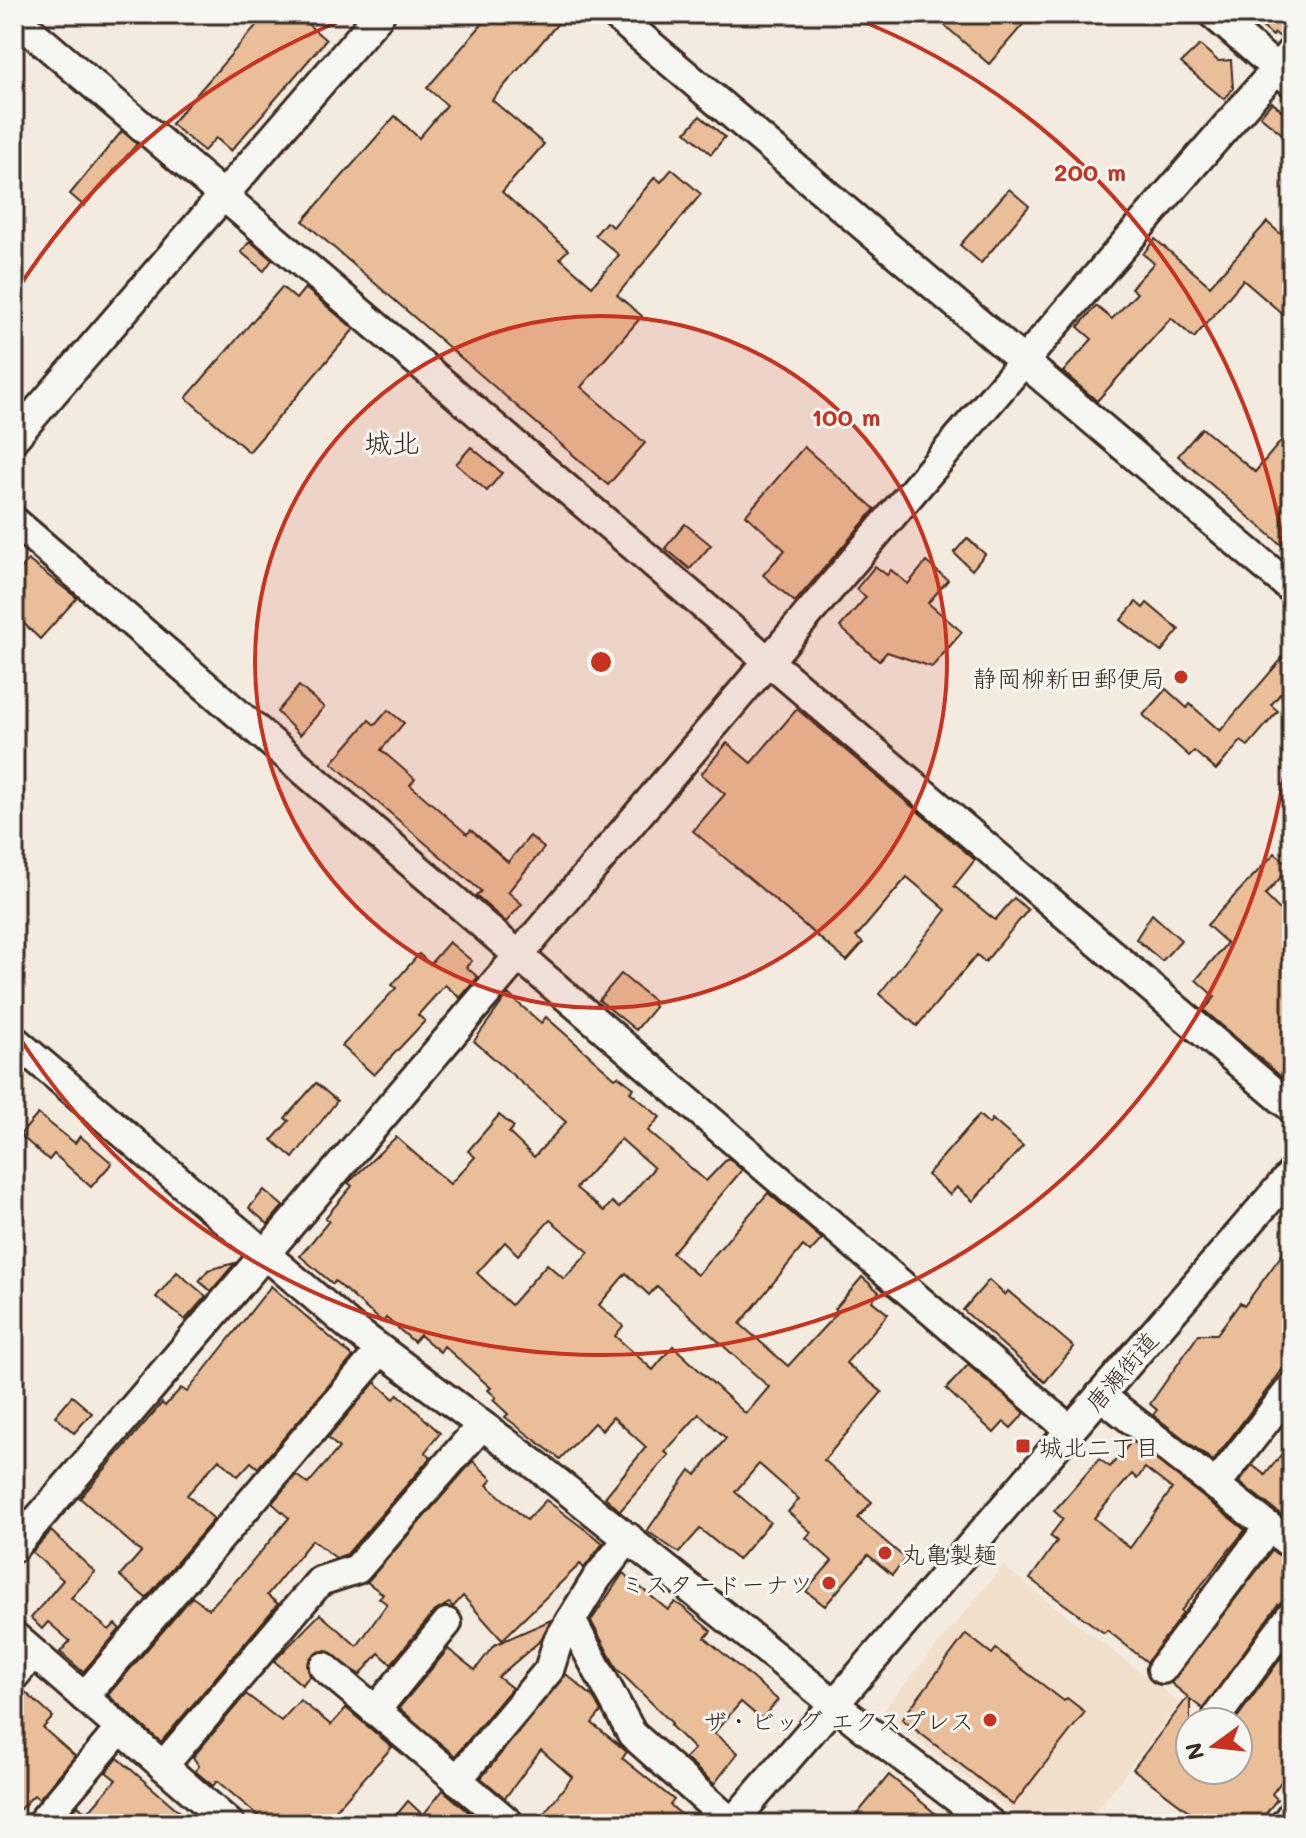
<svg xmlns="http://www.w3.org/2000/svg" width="1306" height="1838" font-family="Mali,'Klee One',sans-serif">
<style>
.built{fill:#f1decb}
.building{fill:#eabe99;stroke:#3b2a1e;stroke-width:2;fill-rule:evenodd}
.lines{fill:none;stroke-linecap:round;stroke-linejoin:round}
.minor-casing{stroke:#3b2a1e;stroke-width:34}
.minor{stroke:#f6f6f2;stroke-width:28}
.ring{fill:none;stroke:#c8321e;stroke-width:4}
.poi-dot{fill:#c8321e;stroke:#f6f6f2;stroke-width:3}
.labels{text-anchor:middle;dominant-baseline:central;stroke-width:6;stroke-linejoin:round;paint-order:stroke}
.poi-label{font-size:24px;fill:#3b2a1e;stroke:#f6f6f2;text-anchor:end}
.street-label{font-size:24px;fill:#3b2a1e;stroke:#f6f6f2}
.quarter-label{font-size:28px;fill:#3b2a1e;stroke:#f6f6f2}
.centre{fill:#c8321e;stroke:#f6f6f2;stroke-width:4}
.ring-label{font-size:24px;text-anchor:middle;font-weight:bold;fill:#c8321e;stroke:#f6f6f2;stroke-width:6;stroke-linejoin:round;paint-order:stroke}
</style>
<rect width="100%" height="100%" fill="#f4ebe0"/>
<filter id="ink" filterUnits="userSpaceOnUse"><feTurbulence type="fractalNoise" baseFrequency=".0125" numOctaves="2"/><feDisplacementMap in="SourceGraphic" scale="16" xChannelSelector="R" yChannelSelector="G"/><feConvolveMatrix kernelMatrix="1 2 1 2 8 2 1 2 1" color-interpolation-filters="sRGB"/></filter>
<g filter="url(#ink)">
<path class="built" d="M1003,1566L1180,1703L1086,1824H1028L882,1712Z"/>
<g class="building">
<path d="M266,14H296L326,40L231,151L216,138L204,151L171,124Z"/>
<path d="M491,14H566L492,100L544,144L502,192L568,250L560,258L592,286L619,255L595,235L606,222L613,227L655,177L661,182L672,169L701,194L617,295L642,316L581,387L645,443L608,485L303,221L395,116L419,138L447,105L427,88Z"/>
<path d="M952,14H1032L989,64L943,24Z"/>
<path d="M1247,14H1292V23L1280,37L1275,33L1273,36Z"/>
<path d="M1200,45L1218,61L1231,60L1233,89L1224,99L1181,63Z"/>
<path d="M1272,102L1292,120V142L1260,116Z"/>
<path d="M700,116L725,137L711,154L686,132Z"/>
<path d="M122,131L137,144L84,206L70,194Z"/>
<path d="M1009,189L1029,206L981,263L960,245Z"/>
<path d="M1267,222L1292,244V322L1243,280L1194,338L1171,318L1097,401L1063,372L1092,339L1078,327L1096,306L1112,319L1137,293L1131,288L1154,263L1143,254L1155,239L1210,286Z"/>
<path d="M250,241L272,260L264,271L241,252Z"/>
<path d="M282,287L296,299L305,288L354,329L249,452L186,398Z"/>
<path d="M1202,428L1255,472L1292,428V554L1178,456Z"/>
<path d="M471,447L502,473L487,491L456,464Z"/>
<path d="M804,447L875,509L795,602L763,575L785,550L746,515Z"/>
<path d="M685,524L711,545L690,569L665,548Z"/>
<path d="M967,538L985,554L972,570L954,553Z"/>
<path d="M28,560L77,598L40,639L14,614V576Z"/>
<path d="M926,562L948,580L928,603L962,632L932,667L887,652L879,661L840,627L866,597L856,589L875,566L887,575L891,570L908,584Z"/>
<path d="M1136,602L1143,608L1147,603L1179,630L1161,652L1121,620Z"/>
<path d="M1292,647V680L1271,705L1278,711L1248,746L1241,741L1216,770L1194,751L1189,756L1143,715L1166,689L1187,708L1190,704L1220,731Z"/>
<path d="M299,686L324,707L300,735L277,712Z"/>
<path d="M797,709L975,860L954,886L995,920L1014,898L1028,910L985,962L977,955L917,1026L879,994L946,910L907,877L856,937L863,943L847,961L693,831L725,794L701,774L727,743L751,763Z"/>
<path d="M388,710L404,723L381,750L415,779L410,785L467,834L471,830L508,862L530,836L544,848L508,892L522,904L506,922L476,896L481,891L332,763L369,720L375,725Z"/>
<path d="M1275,853L1290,867L1265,895L1291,921L1280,933L1292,944V1086L1204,1010L1215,997L1196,980L1227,943L1207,925Z"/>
<path d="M1152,914L1181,940L1162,961L1136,939Z"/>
<path d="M449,942L472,961L466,967L478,977L460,998L445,985L418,1015L425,1021L374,1075L342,1046L396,988L392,985L419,954L430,964Z"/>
<path d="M621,974L654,1001L652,1004L655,1007L636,1030L599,1000Z"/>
<path d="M508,994L541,1023L546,1017L615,1078L618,1076L634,1088L630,1092L660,1117L648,1131L706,1181L728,1158L742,1170L672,1253L697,1275L768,1193L822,1239L810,1252L803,1246L740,1324L788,1366L838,1312L835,1309L862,1277L879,1292L872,1301L888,1314L846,1363L882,1392L824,1460L872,1502L858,1518L906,1559L892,1575L868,1555L825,1606L806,1591L832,1561L806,1538L811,1532L788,1512L799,1499L759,1464L735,1492L770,1522L738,1560L700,1529L679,1553L647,1531L690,1470L696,1475L726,1438L699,1414L665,1452L669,1455L620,1511L605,1497L646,1447L613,1417L602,1430L594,1423L560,1459L505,1417L508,1414L493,1400L496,1397L488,1390L491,1388L444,1346L440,1352L420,1335L414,1342L386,1318L383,1322L369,1311L335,1281L333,1284L300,1256L329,1221L325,1218L352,1186L348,1183L396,1137L450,1184L475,1157L468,1151L499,1115L514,1127L509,1133L534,1157L566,1122L474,1041ZM621,1139L654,1168L619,1208L612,1202L604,1211L576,1188ZM550,1220L589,1252L564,1279L547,1264L511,1305L477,1273L505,1242L518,1255ZM626,1273L649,1295L657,1286L769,1387L746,1414L673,1346L653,1370L615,1336L623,1326L599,1305Z"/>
<path d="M316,1083L337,1101L293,1158L272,1140L289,1121L285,1118Z"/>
<path d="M38,1114L75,1143L80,1136L112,1163L91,1187L54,1154L49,1160L20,1135Z"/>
<path d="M979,1115L989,1124L992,1119L1023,1146L973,1201L957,1187L950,1195L927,1175Z"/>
<path d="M264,1190L283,1206L268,1224L249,1208Z"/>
<path d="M1292,1241V1357L1213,1461L1153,1415L1157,1410L1150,1404L1199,1334H1217L1240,1303L1244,1306Z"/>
<path d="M235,1263L211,1291L199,1281L208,1270Z"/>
<path d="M177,1272L206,1296L185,1320L156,1297Z"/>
<path d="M989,1280L1005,1295L1008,1291L1074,1347L1045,1382L963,1310Z"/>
<path d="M271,1286L353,1357L258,1468L251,1462L238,1476L219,1459L187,1495L214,1519L146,1598L120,1576L141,1552L80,1498L162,1403L165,1406L181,1388L187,1392Z"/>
<path d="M968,1365L1025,1413L1011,1428L1004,1422L994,1433L946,1389Z"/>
<path d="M375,1382L394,1399L398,1394L440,1433L425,1452L431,1457L347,1554L336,1558L312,1540L267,1595L278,1604L161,1742L108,1695L192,1597L209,1609L244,1572L289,1518L272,1503L296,1475L308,1484L339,1448L328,1438Z"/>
<path d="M72,1396L92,1413L74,1433L55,1416Z"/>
<path d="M1132,1441L1245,1530L1181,1611L1183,1613L1147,1662L1107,1630L1104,1633L1030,1579L1057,1541L1050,1536L1063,1519L1054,1511L1099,1459L1110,1467ZM1145,1468L1172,1489L1130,1548L1094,1518L1132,1474L1137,1479Z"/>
<path d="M1292,1441V1523L1239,1482L1252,1465L1265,1475Z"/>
<path d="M473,1461L492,1479L487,1485L527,1520L546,1500L603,1543L584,1568L580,1564L502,1640L463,1596L453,1607L449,1603L434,1612L391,1664L379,1653L360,1675L326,1650L311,1657L307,1665L310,1676L302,1685L274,1661L320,1614L357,1646L387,1604L379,1598L383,1594L367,1582Z"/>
<path d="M51,1531L95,1572L71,1598L109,1630L115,1624L120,1629L83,1672L60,1652L70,1641L48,1622L42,1629L31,1618L63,1580L32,1552Z"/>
<path d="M1272,1551L1292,1562V1597L1278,1604L1203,1709L1190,1699V1770H1238V1722H1234L1292,1643V1767L1272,1794L1277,1799L1258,1824H1189L1195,1816L1133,1769L1188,1697L1171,1683Z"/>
<path d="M623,1573L668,1610L675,1602L684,1608L711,1631L705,1638L778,1700L761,1719L741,1702L714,1733L738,1753L714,1784L685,1758L694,1749L670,1725L672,1723L617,1669L591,1621Z"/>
<path d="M551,1620L541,1640L498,1677L512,1688L455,1756L399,1708L448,1649L475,1670L494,1645Z"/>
<path d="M966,1634L992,1654L996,1649L1064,1701L1067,1698L1085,1712L1013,1805L902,1719Z"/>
<path d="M566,1674L593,1697L601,1712L592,1723L627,1752L622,1758L674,1800L670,1805L693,1824H553L542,1816L572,1777L541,1750L505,1798L481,1778Z"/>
<path d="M23,1690L53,1717L43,1728L75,1756L39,1799L34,1795L14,1815V1693Z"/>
<path d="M246,1694L281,1721L300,1700L331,1725L346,1708L392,1747L333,1813L346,1824H268L217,1781L213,1786L195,1771L199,1766L193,1757Z"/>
<path d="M118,1758L158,1793L194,1824H70L65,1820L78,1805L87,1813L116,1780L106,1772Z"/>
<path d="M889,1775L948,1824H849Z"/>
<path d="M443,1790L472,1815L464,1824H389L408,1801L423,1815Z"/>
</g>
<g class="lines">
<defs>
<g id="minor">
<path d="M614,14L1292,589"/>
<path d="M1213,14L1292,82"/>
<path d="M14,17L1292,1108"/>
<path d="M14,438L380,14"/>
<path d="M14,521L1070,1430"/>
<path d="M14,1040L353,1329L537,1466L867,1730L991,1824"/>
<path d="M1100,1395L1292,1545"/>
<path d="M1215,1486L1292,1387"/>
<path d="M14,1547C443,1050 861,545 1292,51"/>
<path d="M571,1620L632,1734L732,1823"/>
<path d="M14,1636L230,1824"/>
<path d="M324,1667L510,1824"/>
<path d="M1162,1669L1269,1527"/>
<path d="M14,1676L33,1653"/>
<path d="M84,1697L380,1351"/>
<path d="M375,1711L447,1623"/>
<path d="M1218,1715L1292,1614"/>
<path d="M163,1766L320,1581L357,1569L481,1426"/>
<path d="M457,1780L549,1670L558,1641L597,1578L629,1538"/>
<path d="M40,1824L120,1729"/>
<path d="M731,1824L1292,1173"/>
<path d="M1285,1824L1292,1814"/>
</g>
</defs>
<use href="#minor" class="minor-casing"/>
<use href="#minor" class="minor"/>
</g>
</g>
<circle cx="601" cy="662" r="346" fill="#c8321e" fill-opacity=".12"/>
<g class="ring">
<circle cx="601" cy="662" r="346"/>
<path d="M1292 704A692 692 0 0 1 14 1029M14 295A692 692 0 0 1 353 16M849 16A692 692 0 0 1 1292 620"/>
</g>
<g class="poi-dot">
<circle cx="1181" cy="677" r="8"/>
<rect x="1015" y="1438" width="16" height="16" rx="4"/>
<circle cx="885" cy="1553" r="8"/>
<circle cx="829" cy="1583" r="8"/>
<circle cx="990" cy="1720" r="8"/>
</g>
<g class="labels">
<g class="poi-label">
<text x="1165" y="677">静岡柳新田郵便局</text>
<text x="1039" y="1446" text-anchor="start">城北二丁目</text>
<text x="901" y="1553" text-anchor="start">丸亀製麺</text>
<text x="813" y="1583">ミスタードーナツ</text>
<text x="974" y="1720">ザ・ビッグ エクスプレス</text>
</g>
<g class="street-label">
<text transform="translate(1121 1371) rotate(-49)">唐瀬街道</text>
</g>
<g class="quarter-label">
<text x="392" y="442">城北</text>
</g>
</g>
<circle cx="601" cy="662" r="12" class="centre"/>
<g class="ring-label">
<text x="1090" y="181">200 m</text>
<text x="846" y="426">100 m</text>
</g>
<rect width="1306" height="1838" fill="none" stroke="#f6f6f2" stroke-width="48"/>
<rect x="24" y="24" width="1258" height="1790" fill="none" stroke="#3b2a1e" stroke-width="3" filter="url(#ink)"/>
<g transform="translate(1214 1746) rotate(255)"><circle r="38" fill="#f6f6f2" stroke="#aba49d" stroke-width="2"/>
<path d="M0-6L14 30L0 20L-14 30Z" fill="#c8321e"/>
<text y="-12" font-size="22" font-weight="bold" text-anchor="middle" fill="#3b2a1e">N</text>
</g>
</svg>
